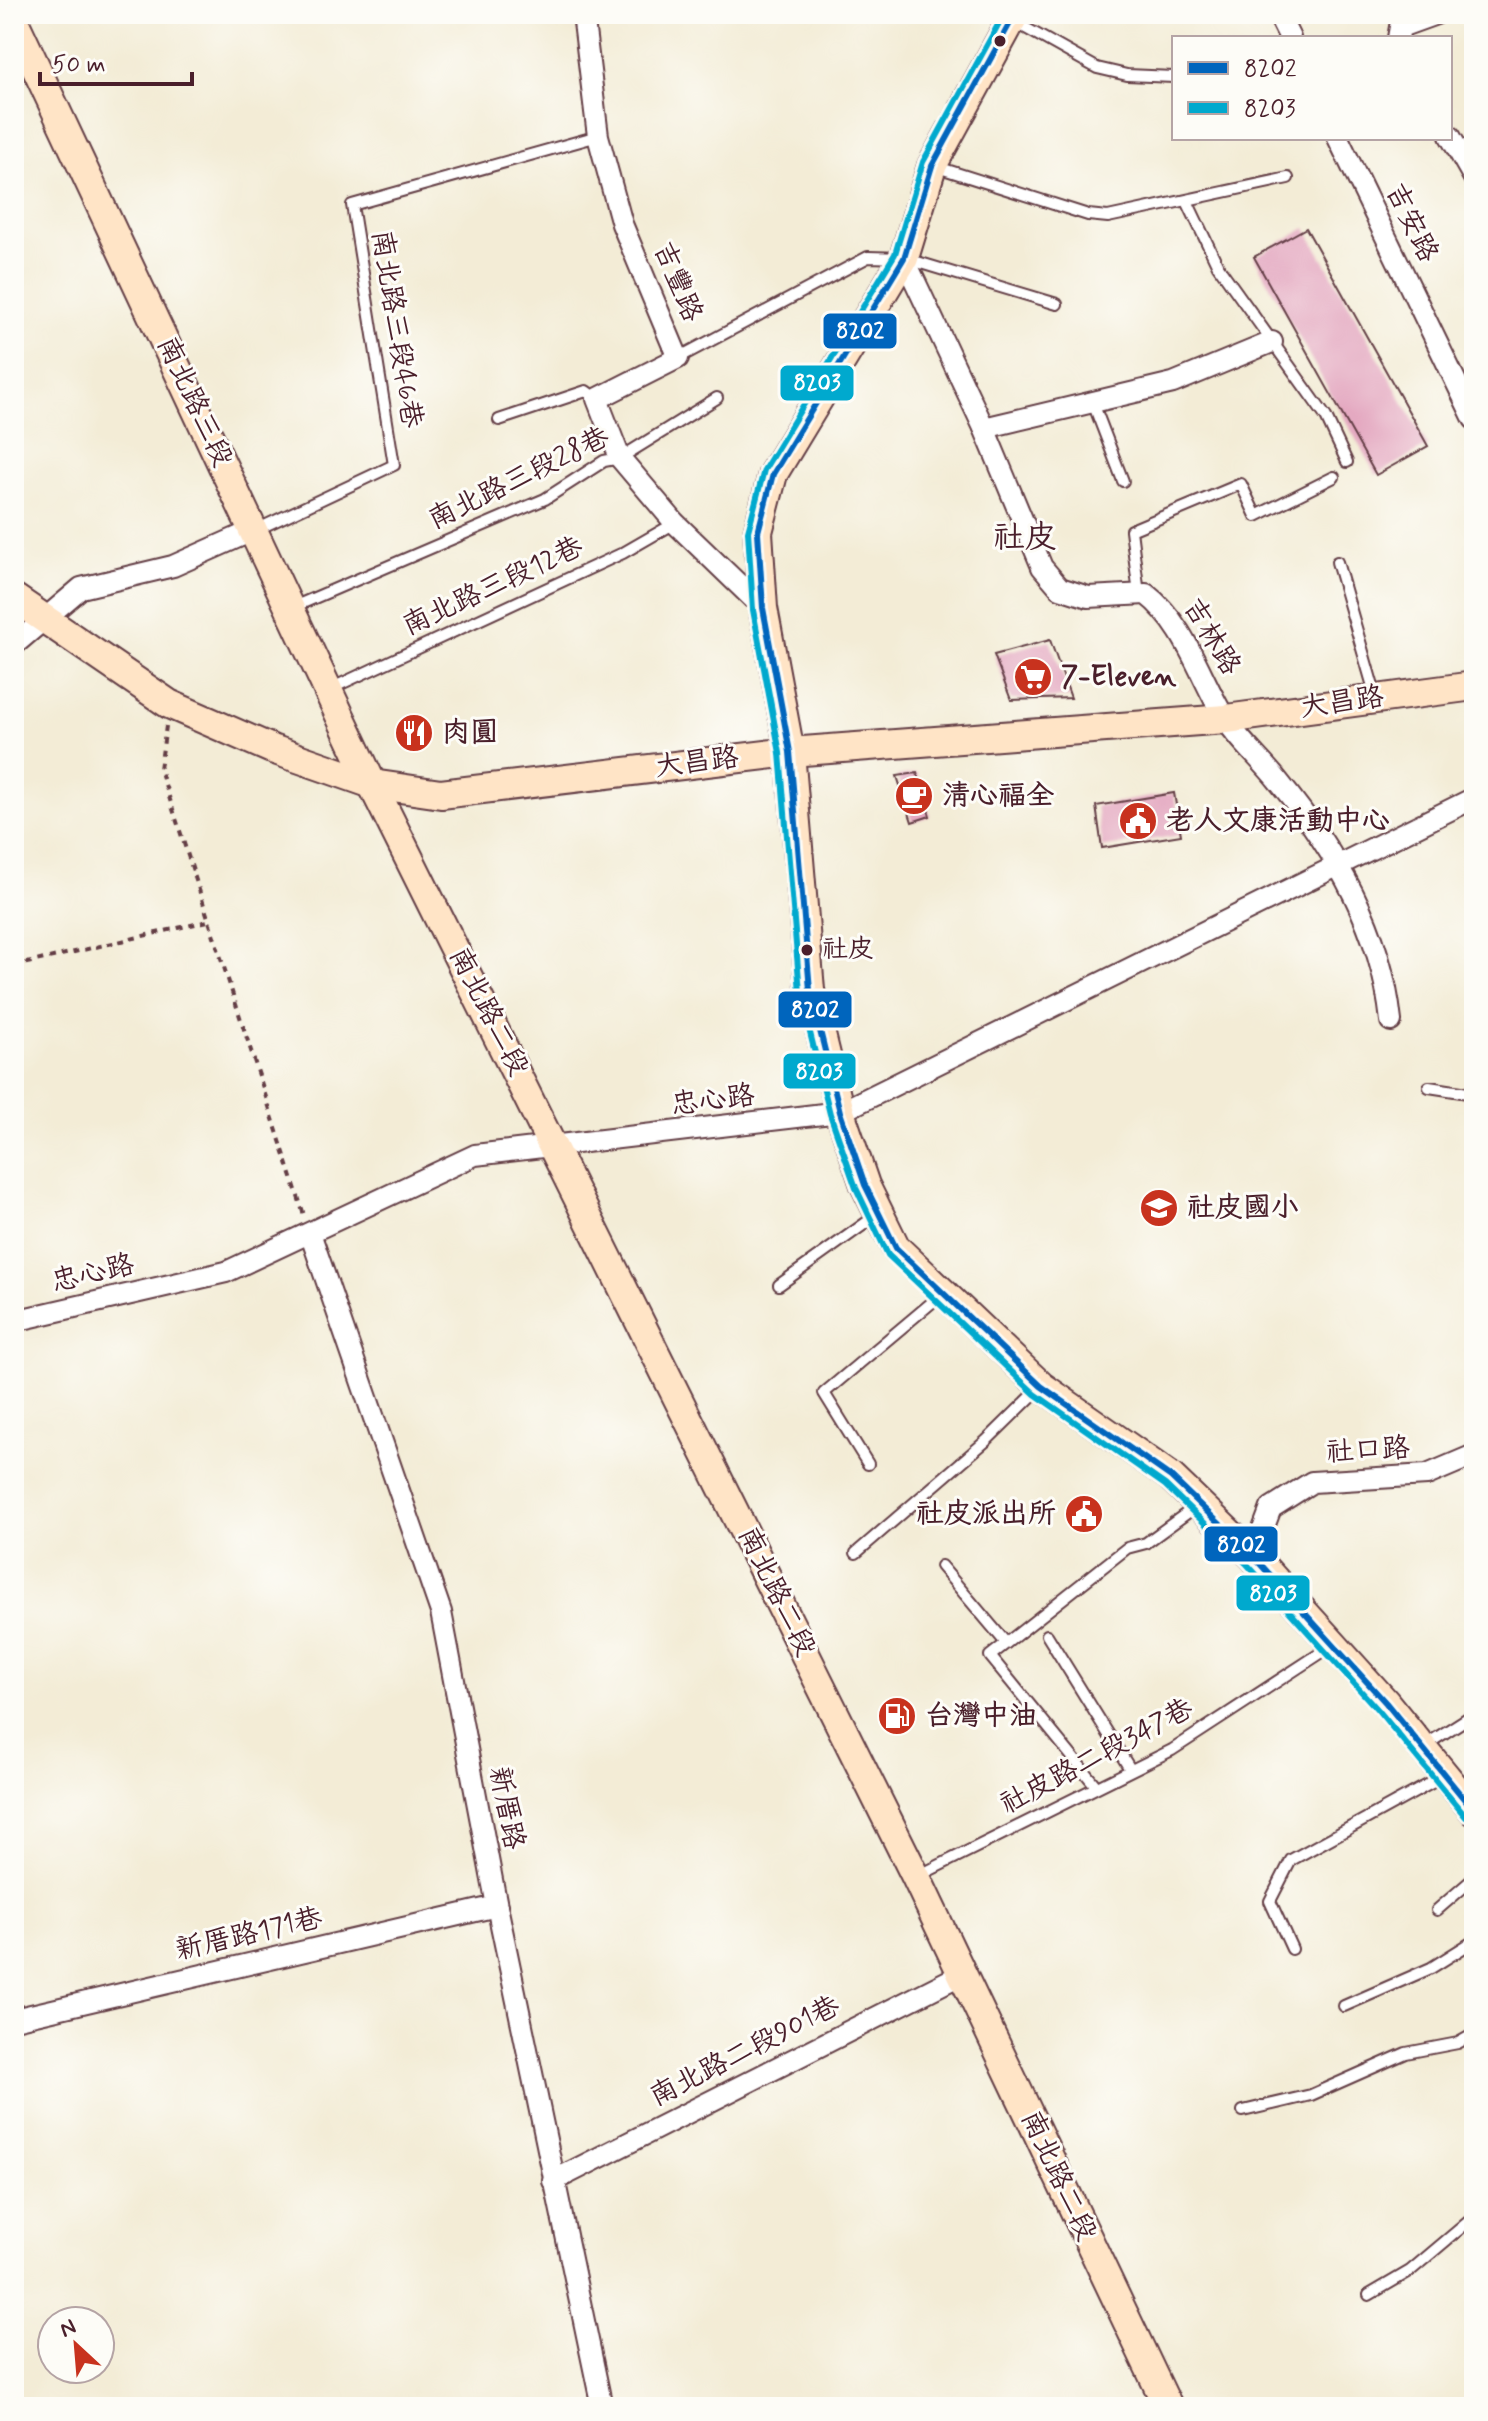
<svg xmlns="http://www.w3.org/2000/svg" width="1488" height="2421" font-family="Mynerve,'LXGW WenKai TC',sans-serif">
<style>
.building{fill:#e4a9c1}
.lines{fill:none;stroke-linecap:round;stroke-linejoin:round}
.lane-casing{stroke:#633e45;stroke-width:14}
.street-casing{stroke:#633e45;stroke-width:24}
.secondary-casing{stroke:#633e45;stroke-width:32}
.path{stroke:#633e45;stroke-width:4;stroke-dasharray:6 6;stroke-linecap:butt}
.lane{stroke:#fff;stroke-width:10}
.street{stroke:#fff;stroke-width:20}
.secondary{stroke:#ffe4c6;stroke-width:28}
.bus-1-casing{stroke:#fdfcf7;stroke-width:12}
.bus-2-casing{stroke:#fdfcf7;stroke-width:12}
.bus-1{stroke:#0065bd;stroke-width:6}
.bus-2{stroke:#00a9ce;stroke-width:6}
.bus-dot{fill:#4a1f2b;stroke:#fdfcf7;stroke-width:3}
.labels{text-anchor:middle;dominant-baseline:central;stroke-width:6;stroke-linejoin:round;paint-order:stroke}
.bus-label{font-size:26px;fill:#4a1f2b;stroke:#fdfcf7;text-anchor:start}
.street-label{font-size:28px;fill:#4a1f2b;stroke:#fdfcf7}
.poi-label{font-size:28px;font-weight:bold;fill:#4a1f2b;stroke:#fdfcf7;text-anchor:start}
.quarter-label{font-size:32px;fill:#4a1f2b;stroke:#fdfcf7}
.line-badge{stroke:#fdfcf7;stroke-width:3}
.badge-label{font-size:22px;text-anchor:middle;font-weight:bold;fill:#fff}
</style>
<rect width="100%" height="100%" fill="#fdfcf7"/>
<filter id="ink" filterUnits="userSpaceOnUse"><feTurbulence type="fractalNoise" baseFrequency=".0125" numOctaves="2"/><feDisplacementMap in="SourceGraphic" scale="16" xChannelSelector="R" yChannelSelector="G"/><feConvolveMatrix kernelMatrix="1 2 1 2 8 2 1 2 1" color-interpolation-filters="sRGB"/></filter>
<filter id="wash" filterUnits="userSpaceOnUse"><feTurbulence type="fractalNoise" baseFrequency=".006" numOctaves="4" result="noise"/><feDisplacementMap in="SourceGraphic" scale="32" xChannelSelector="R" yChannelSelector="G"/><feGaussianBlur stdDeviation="1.8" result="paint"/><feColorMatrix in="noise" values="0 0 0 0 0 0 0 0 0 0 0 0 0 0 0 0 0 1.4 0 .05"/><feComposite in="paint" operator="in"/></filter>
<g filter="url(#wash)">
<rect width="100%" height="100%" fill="#f3ecd6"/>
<g id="blocks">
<g class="building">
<path d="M1306,228L1428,446L1376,475L1254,257Z"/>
<path d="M1050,640L1071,698L1011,700L994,655Z"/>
<path d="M917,773L930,816L912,822L897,776Z"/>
<path d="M1174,793L1181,835L1102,848L1096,806Z"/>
</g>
</g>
</g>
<g filter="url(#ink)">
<use href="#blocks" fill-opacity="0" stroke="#633e45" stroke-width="2"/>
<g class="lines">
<defs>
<g id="lane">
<path d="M1013,21L1097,68L1127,75L1174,77"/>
<path d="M934,166L1088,215L1108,217L1288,178"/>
<path d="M1187,201L1218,266L1326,417L1347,462"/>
<path d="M678,358L868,257L904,258L1057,304"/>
<path d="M1093,403L1123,481"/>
<path d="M499,420L586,391L597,399"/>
<path d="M256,530L394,465L352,205L598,136"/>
<path d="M1337,562L1376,697"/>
<path d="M1139,594L1131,530L1241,484L1256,516L1334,477"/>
<path d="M291,608L545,499L604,461L620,458L717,398"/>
<path d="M330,689L623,553L675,523"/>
<path d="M1429,1087L1474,1094"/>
<path d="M779,1285L877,1215"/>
<path d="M868,1464L824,1393L942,1294"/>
<path d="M856,1553L986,1441L1039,1389"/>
<path d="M941,1566L1006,1643"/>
<path d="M1047,1635L1130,1769"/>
<path d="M1424,1746L1474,1714"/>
<path d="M1096,1786L990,1656L1127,1548L1146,1543L1198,1505"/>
<path d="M918,1876L1172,1750L1330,1647"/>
<path d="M1437,1910L1474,1878"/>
<path d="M1292,1949L1270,1901L1291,1860L1444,1776"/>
<path d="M1344,2006L1431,1968L1474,1941"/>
<path d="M1243,2111L1311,2095L1406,2053L1458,2043L1474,2034"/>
<path d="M1369,2295L1410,2271L1474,2217"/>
</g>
<g id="street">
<path d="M583,14L598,136L622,224L678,358L597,399L620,458L675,523L763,608"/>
<path d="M1278,14L1290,38"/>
<path d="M1398,38L1400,27L1436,14"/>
<path d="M1450,136L1474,178"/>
<path d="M1338,138L1474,419"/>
<path d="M904,258L984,428L1042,567L1060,588L1088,597L1146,594C1185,624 1199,675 1224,717C1238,740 1262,760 1279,782C1337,853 1381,929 1391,1021"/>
<path d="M984,428L1173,383L1272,342"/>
<path d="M14,645L81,588L173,566L254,530"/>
<path d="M310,1233L441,1612L497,1906L602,2407"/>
<path d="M14,1321L226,1272L475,1155L840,1112L1474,798"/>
<path d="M1253,1556L1271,1508L1312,1482L1427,1475L1474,1455"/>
<path d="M14,2019L497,1906"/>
<path d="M553,2181L962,1974"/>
</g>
<g id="secondary">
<path d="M1015,14L932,166L904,258L773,474L758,532L763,608L790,752L810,990L840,1112L865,1185L896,1248L1041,1386L1171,1477L1253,1556L1386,1703L1474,1811"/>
<path d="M14,21L372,784L916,1877L1168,2407"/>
<path d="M14,598L169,704L272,749L372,784L441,794L790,752L1226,719L1474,686"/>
</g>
</defs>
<use href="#lane" class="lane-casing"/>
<use href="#street" class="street-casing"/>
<use href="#secondary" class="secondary-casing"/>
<g class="path">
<path d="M166,726L160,769L304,1215"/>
<path d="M14,966L208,921"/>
</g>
<use href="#lane" class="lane"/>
<use href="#street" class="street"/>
<use href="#secondary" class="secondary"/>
<defs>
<path id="bus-1" d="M1015,14L932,166L904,258L773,474L758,532L763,608L790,752L810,990L840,1112L865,1185L896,1248L1041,1386L1171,1477L1253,1556L1386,1703L1474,1811"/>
<path id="bus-2" d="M1004,14L923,162L895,254L764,470L748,531L753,610L780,753L800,992L830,1114L856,1188L888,1255L1035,1394L1165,1485L1246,1563L1378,1710L1466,1817"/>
</defs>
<use href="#bus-1" class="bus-1-casing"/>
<use href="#bus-2" class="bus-2-casing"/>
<use href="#bus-1" class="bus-1"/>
<use href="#bus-2" class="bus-2"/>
</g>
</g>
<defs>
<symbol id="supermarket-disc" viewBox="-11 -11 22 22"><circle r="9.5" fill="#c8321e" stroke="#fdfcf7"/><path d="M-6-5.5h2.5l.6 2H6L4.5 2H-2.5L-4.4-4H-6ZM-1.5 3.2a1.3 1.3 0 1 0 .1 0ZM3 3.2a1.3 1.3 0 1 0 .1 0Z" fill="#fff"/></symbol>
<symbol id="restaurant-disc" viewBox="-11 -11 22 22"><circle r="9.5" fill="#c8321e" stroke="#fdfcf7"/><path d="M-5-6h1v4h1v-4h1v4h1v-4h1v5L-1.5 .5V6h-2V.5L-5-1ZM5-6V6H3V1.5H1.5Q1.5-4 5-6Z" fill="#fff"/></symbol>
<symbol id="cafe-disc" viewBox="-11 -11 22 22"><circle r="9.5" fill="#c8321e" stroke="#fdfcf7"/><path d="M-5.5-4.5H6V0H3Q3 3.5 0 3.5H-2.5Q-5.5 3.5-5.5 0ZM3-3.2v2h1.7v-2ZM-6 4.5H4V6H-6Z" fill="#fff"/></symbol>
<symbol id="civic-disc" viewBox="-11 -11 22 22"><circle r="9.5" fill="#c8321e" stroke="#fdfcf7"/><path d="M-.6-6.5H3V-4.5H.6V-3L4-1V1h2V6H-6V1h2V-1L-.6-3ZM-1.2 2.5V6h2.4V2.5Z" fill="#fff"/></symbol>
<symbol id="school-disc" viewBox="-11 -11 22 22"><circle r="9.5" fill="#c8321e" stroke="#fdfcf7"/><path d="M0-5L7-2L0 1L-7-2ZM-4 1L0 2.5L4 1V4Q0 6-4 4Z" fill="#fff"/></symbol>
<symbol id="fuel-disc" viewBox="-11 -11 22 22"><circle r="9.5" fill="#c8321e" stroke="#fdfcf7"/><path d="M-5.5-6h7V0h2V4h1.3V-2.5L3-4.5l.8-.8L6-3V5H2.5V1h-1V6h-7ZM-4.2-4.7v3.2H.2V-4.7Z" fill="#fff"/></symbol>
</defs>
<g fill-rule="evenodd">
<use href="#supermarket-disc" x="1011" y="655" width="44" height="44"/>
<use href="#restaurant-disc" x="392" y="711" width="44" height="44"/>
<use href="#cafe-disc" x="892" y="774" width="44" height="44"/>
<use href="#civic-disc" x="1116" y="799" width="44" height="44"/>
<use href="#school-disc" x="1137" y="1186" width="44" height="44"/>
<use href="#civic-disc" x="1062" y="1492" width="44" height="44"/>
<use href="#fuel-disc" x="875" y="1694" width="44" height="44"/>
</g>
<g class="bus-dot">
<circle cx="1000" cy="41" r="7"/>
<circle cx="807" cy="950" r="7"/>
</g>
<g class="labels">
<g class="bus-label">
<text x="822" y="950">社皮</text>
</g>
<g class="street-label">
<text transform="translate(1411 223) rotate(64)">吉安路</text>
<text transform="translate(677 282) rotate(67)">吉豐路</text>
<text transform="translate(396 329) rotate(81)">南北路三段46巷</text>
<text transform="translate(194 402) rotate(65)">南北路三段</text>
<text transform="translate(519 479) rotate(-26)">南北路三段28巷</text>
<text transform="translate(493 587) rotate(-25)">南北路三段12巷</text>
<text transform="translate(1211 637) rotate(59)">吉林路</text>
<text transform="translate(1342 703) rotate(-8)">大昌路</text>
<text transform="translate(697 763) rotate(-7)">大昌路</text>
<text transform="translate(488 1012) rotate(63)">南北路二段</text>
<text transform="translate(713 1101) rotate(-7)">忠心路</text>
<text transform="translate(93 1274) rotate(-13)">忠心路</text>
<text transform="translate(1368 1451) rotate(-3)">社口路</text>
<text transform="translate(776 1592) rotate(64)">南北路二段</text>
<text transform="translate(1097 1757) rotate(-28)">社皮路二段347巷</text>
<text transform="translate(506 1808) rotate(79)">新厝路</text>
<text transform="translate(249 1935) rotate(-13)">新厝路171巷</text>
<text transform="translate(745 2052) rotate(-27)">南北路二段901巷</text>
<text transform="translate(1058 2176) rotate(65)">南北路二段</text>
</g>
<g class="poi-label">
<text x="1061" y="677">7-Eleven</text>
<text x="442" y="733">肉圓</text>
<text x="942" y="796">清心福全</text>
<text x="1166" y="821">老人文康活動中心</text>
<text x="1187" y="1208">社皮國小</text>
<text x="1056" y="1514" text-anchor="end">社皮派出所</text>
<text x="925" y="1716">台灣中油</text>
</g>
<g class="quarter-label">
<text x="1025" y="538">社皮</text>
</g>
</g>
<g class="line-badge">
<rect x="822" y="312" width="76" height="38" rx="8" fill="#0065bd"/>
<rect x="779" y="364" width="76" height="38" rx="8" fill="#00a9ce"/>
<rect x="777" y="990" width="76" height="39" rx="8" fill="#0065bd"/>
<rect x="782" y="1052" width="75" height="38" rx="8" fill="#00a9ce"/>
<rect x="1203" y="1525" width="76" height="38" rx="8" fill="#0065bd"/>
<rect x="1235" y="1574" width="76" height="38" rx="8" fill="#00a9ce"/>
</g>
<g class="badge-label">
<text x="860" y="338">8202</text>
<text x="817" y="390">8203</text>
<text x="815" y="1017">8202</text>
<text x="819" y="1079">8203</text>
<text x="1241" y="1552">8202</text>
<text x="1273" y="1601">8203</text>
</g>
<rect width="1488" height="2421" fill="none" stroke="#fdfcf7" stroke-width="48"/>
<rect x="1172" y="36" width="280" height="104" fill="#fdfcf7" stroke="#b5a4a5" stroke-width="2"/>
<rect x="1188" y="62" width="40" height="12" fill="#0065bd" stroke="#b5a4a5" stroke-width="2"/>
<text x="1244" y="76" font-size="24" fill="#4a1f2b">8202</text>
<rect x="1188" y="102" width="40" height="12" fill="#00a9ce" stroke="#b5a4a5" stroke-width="2"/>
<text x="1244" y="116" font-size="24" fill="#4a1f2b">8203</text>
<g transform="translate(76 2345) rotate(334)"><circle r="38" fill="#fdfcf7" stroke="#b5a4a5" stroke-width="2"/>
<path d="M0-6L14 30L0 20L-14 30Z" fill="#c8321e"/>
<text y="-12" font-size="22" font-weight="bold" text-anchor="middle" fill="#4a1f2b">N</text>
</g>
<path d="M40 72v12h152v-12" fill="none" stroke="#4a1f2b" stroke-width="4"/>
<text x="52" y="72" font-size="24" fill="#4a1f2b" stroke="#fdfcf7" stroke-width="6" paint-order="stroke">50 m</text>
</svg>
